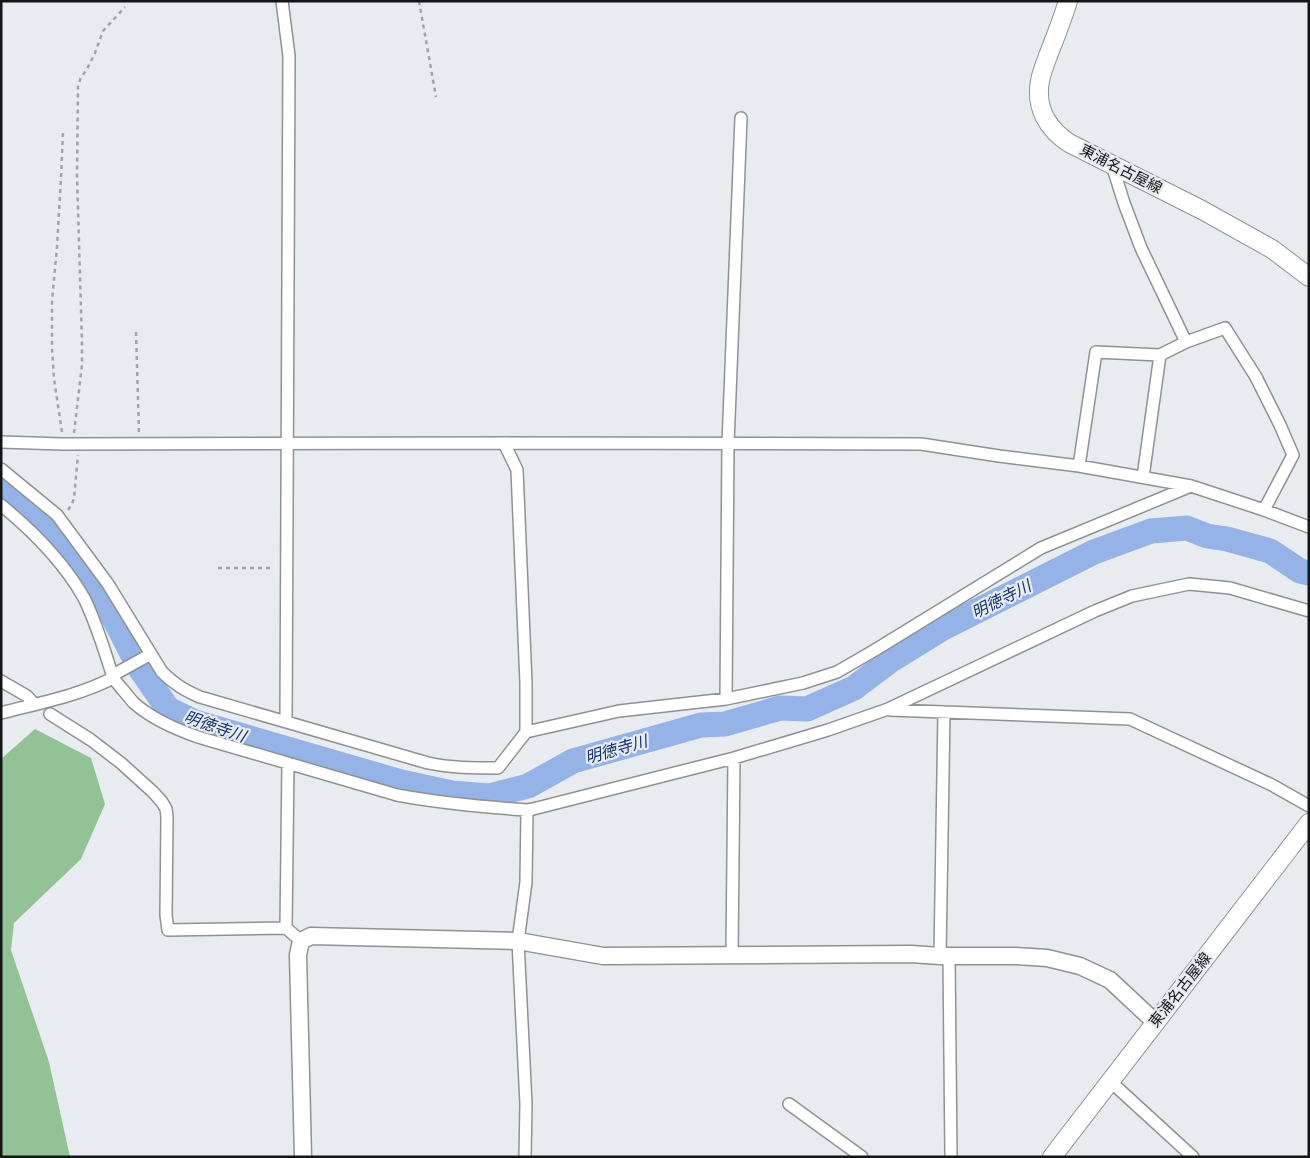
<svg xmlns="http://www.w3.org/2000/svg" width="1310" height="1158" viewBox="0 0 1310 1158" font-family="'Noto Serif','Noto Sans JP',serif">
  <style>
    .forest { fill: #92c296 }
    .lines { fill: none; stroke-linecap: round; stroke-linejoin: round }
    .river { stroke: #96b3e7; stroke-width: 25 }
    .street-casing { stroke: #8e9295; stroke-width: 14 }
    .secondary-casing { stroke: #8e9295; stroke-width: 19 }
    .primary-casing { stroke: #8e9295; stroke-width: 20 }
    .path { stroke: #a1a5a8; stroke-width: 2.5; stroke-dasharray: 4 4; stroke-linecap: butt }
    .street { stroke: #fff; stroke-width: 11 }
    .secondary { stroke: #fff; stroke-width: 16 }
    .primary { stroke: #fff; stroke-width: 18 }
    .labels { text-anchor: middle; stroke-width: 4.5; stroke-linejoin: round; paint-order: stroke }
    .street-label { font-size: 15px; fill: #131516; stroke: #e8ecf0 }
    .water-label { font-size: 16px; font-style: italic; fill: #12316d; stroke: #e8ecf0 }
  </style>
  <rect width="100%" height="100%" fill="#e8ecf0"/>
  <path class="forest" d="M 35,729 L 91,758 L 105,804 L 81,859 L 14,923 L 11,950 L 49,1062 L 70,1157 L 1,1157 L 1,759 Z"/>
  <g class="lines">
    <path class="river" d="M 1,485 L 41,516 L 71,546 L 96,583 L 139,667 L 168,709 L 195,722 L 401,782 L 452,793 L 489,796 L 528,786 L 573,761 L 701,725 L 725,724 L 780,708 L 807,709 L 854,688 L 891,660 L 943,628 L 1094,552 L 1151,531 L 1187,528 L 1207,536 L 1227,539 L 1270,551 L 1300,571 L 1309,573"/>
    <g class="street-casing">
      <path id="street" d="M 282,1 L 289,56 L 286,722
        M 1112,165 L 1124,203 L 1141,248 L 1186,342 L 1225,328 L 1256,377 L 1280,425 L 1293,455 L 1264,510
        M 1,442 L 62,444 L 504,443 L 921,444 L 999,456 L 1079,466 L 1191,486 L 1264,510 L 1309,527
        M 1079,466 L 1096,352 L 1160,355 L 1186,342
        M 1,469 L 57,515 L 108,584 L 162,672 C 174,684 184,690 200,697 L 428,763 C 451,768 474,768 498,768 L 526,732 L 526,683 L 517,470 L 504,443
        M 1143,477 L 1160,355
        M 1,505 C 34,532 63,561 84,598 C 97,624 104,650 113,677 C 115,681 119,685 122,689 C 126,693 130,699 134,703 C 152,719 175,729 198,737 L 397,795 C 440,803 483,807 527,810 L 533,809 L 734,758 L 828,730 L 888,709 L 1095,611 L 1132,596 L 1189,584 L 1230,588 L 1309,611
        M 113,675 L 151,654
        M 1,681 L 27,696 L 34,704
        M 726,699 L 728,444 L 741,118
        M 890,710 L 1130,719 L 1272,785 L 1309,806
        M 1,713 C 39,703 78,696 113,678
        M 50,714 L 91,740 L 121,763 L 153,792 L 162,802 L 166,809 L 167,817 L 166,915 L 168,930 L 286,928
        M 526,732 L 619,711 L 726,699 L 803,683 L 837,672 L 875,650 L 1041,548 L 1191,486
        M 288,763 L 286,928 L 301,941
        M 732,955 L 734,758
        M 940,956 L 944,712
        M 949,956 L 951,1157
        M 1110,1081 L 1193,1157
        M 789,1104 L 862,1157
        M 525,1157 L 526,1104 L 518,941 L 526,882 L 527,810"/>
    </g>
    <g class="secondary-casing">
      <path id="secondary" d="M 303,1157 L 298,955 L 301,941 L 311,936 L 518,941 L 603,956 L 911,954 L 940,956 L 1015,956 L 1047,958 L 1080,966 L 1110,980 L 1155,1022"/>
    </g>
    <g class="primary-casing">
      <path id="primary" d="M 1068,1 C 1063,17 1057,33 1051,48 C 1047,59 1042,70 1040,81 C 1035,108 1048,129 1069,143 L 1202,210 L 1272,249 L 1309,277
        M 1052,1157 L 1309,823"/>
    </g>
    <path class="path" d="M 419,1 L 436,97
      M 136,332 L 139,433
      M 62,432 L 54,379 L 52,348 L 52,301 L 57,247 L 61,178 L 63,132
      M 74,433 L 82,365 L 82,343 L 77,175 L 78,86 L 81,77 L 86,71 L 95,53 L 103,31 L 125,7
      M 68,510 L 72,504 L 74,498 L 78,455
      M 218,568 L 274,568"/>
    <use href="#street" class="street"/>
    <use href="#secondary" class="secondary"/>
    <use href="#primary" class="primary"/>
  </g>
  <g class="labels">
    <g class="street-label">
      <text transform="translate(1121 169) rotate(27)" y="5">東浦名古屋線</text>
      <text transform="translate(1180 990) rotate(-52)" y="5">東浦名古屋線</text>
    </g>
    <g class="water-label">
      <text transform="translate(1001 599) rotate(-27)" y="6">明徳寺川</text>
      <text transform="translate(215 726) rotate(19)" y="6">明徳寺川</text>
      <text transform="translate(616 749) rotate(-16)" y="6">明徳寺川</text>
    </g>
  </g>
  <rect width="1310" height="1158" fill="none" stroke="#131516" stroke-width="5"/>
</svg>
